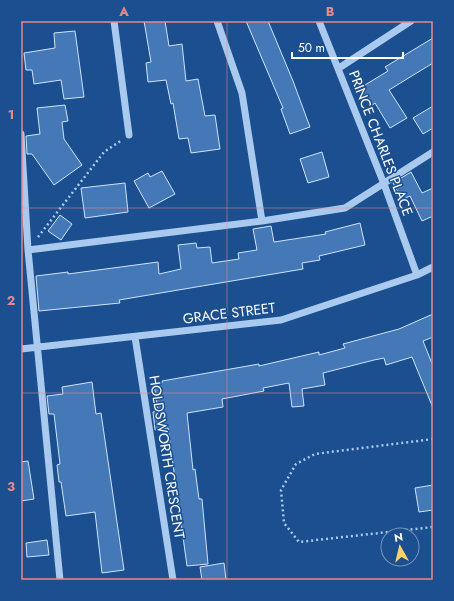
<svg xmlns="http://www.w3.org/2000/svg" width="454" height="601" viewBox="0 0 454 601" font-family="Jost,sans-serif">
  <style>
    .building { fill: #4478b7; stroke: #cfe3fa }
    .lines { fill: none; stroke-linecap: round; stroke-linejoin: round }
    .path { stroke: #a9c9ee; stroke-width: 2.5; stroke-dasharray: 2 3; stroke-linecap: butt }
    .minor { stroke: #a9c9ee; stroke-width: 7 }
    .grid { fill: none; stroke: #e88989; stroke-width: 1; stroke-opacity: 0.55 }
    .labels { text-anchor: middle; stroke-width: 3; stroke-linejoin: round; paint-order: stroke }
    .street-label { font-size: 14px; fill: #fff; stroke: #1b4f8f }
    .neatline { fill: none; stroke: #e88989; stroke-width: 1.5 }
    .grid-label { font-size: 13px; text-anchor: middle; font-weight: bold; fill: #e88989 }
  </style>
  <rect width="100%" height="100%" fill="#1b4f8f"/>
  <path class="building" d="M 144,21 L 165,21 L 169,46 L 182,44 L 186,81 L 198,79 L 205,116 L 215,115 L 220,149 L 191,153 L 188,138 L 179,139 L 173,103 L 171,104 L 166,80 L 148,82 L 146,63 L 151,62 Z
    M 246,21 L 268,21 L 293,81 L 310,127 L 290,134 L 281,109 L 283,108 Z
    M 75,31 L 84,97 L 64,99 L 61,80 L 34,84 L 32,70 L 26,70 L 24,53 L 55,48 L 54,33 Z
    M 433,38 L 433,63 L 389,90 L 407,118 L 390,128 L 375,103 L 371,106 L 360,88 L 388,71 L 385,67 Z
    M 65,105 L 68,121 L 62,122 L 64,139 L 82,165 L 54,185 L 32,154 L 27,154 L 26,136 L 40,134 L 37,108 Z
    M 433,106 L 433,128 L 423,134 L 413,118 Z
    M 322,152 L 329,177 L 308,183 L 300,159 Z
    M 162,171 L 175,194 L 149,208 L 134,181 L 148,173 L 150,177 Z
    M 411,172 L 422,193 L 433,188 L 433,216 L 422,221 L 410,196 L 402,200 L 393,183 Z
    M 125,183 L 128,212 L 85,218 L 81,188 Z
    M 60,215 L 72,224 L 61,240 L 48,231 Z
    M 360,223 L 365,245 L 319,256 L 320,260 L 302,263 L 303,269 L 119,300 L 120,303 L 39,311 L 36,276 L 68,272 L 68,274 L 158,262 L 159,274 L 181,269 L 178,245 L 196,243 L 197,248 L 210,247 L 212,263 L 239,259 L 238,253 L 257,250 L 253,229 L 271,226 L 274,242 L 326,234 L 325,232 Z
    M 433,314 L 433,337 L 423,341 L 433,366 L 433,408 L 412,357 L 386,365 L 384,358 L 374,360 L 323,373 L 325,385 L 302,389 L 304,406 L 292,407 L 289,383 L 263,388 L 264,391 L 222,399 L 223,407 L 187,413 L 193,470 L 195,469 L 199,499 L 202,499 L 208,564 L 187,566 L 168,428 L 155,430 L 153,412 L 158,411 L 154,384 L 162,383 L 162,381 L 259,364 L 259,366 L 319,352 L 319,355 L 345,348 L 343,344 L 399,329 Z
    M 92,382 L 96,414 L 101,413 L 124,570 L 102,573 L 95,512 L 66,516 L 61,482 L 59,482 L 57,465 L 60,464 L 54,414 L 49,414 L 47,396 L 63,394 L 62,387 Z
    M 28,461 L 34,499 L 21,501 L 21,462 Z
    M 433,485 L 433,510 L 419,512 L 415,488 Z
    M 47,540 L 49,555 L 27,557 L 26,543 Z
    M 224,563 L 226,580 L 202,580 L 200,567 Z"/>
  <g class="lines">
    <path class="path" d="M 38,237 L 104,152 L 122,140
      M 433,439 L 315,454 L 296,464 L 281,490 L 284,523 L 299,542 L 433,527"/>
    <path class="minor" d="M 114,21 L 129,135
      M 217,21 L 242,93 L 262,221
      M 319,21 L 384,184 L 417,275
      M 339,68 L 411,21
      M 21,134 L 28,250 L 60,580
      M 28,250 L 262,221 L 345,208 L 433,152
      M 135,337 L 173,580
      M 21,349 L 281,320 L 417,275 L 433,267"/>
  </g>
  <path class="grid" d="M 227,21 L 227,580M 21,208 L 433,208M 21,393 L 433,393"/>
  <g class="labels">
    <g class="street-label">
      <text transform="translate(381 143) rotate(69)" y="5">PRINCE CHARLES PLACE</text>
      <text transform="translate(229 313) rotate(-7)" y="5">GRACE STREET</text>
      <text transform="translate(167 457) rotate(81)" y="5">HOLDSWORTH CRESCENT</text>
    </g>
  </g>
  <rect width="454" height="601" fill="none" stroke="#1b4f8f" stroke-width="44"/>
  <g transform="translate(400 547) rotate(352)"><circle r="19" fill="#1b4f8f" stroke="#7695bc"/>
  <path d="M0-3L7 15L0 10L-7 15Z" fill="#ffd166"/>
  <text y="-6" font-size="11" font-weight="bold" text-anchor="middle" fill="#ffffff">N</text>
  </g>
  <path d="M292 52v6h111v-6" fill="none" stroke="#ffffff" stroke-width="2"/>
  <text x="298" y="52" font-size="12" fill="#ffffff" stroke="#1b4f8f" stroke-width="3" paint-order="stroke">50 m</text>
  <rect x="22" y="22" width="410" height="557" class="neatline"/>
  <g class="grid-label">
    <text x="124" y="16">A</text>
    <text x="330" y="16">B</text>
    <text x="11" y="119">1</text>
    <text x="11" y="305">2</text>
    <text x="11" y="491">3</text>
  </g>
</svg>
